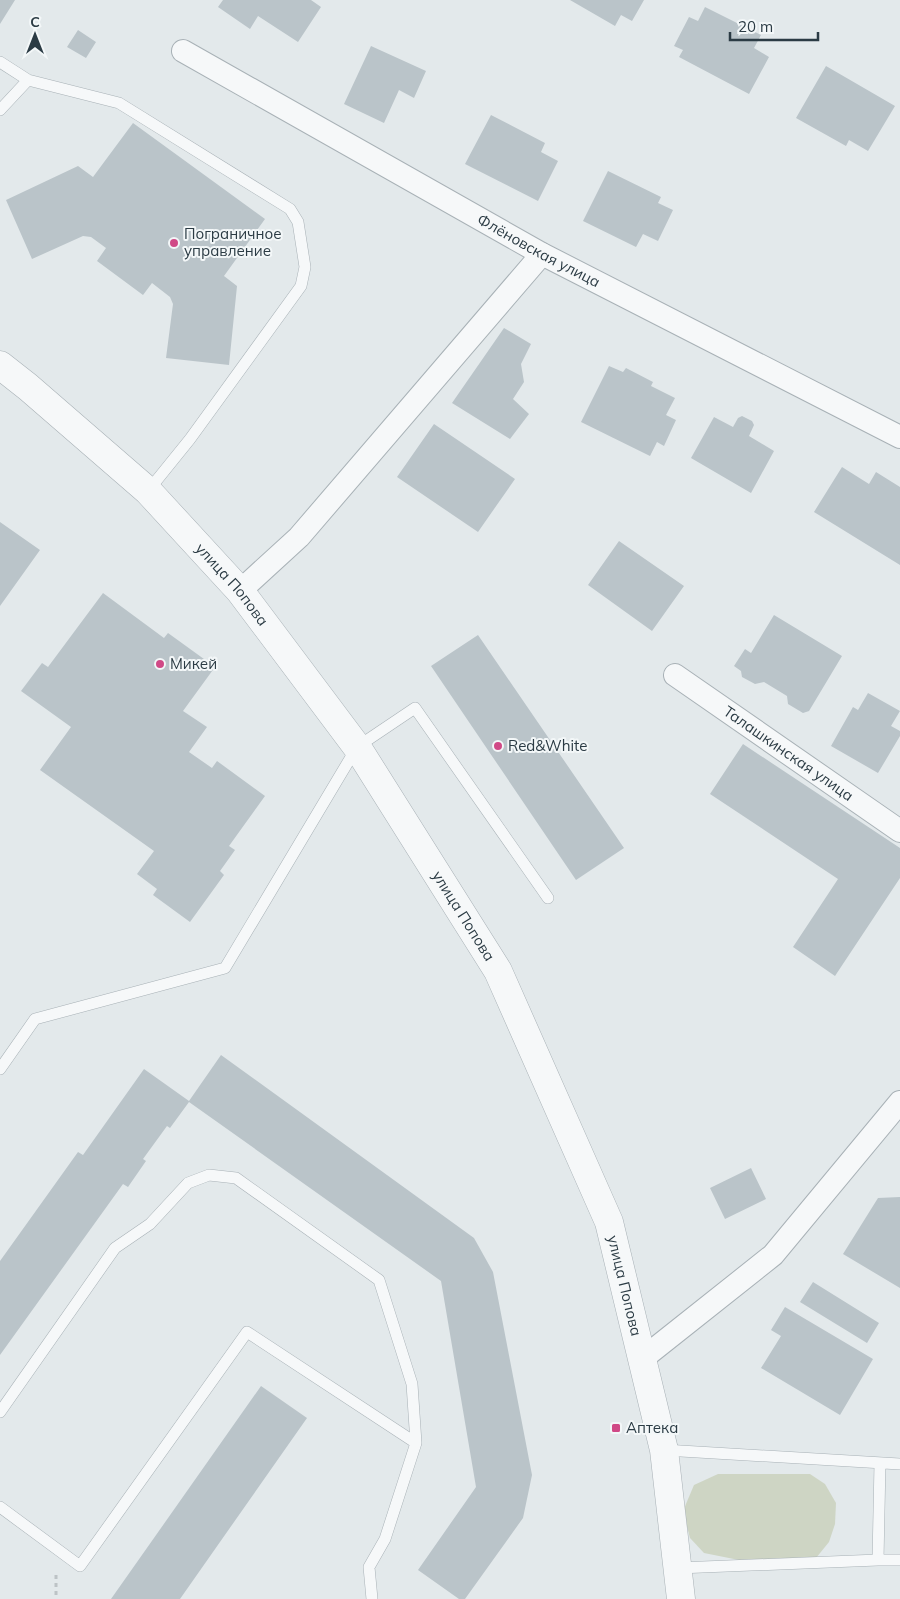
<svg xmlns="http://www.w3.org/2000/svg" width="900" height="1599" viewBox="0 0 900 1599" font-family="Mulish,sans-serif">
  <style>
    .green { fill: #ced5c4 }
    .building { fill: #bac4c9 }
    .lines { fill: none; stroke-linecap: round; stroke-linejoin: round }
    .service-casing { stroke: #a8b1b6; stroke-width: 12 }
    .minor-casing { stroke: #a8b1b6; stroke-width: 24 }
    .tertiary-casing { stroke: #a8b1b6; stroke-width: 29 }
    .path { stroke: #bdc3c6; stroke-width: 3; stroke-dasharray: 4 4; stroke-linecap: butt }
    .service { stroke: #f6f8f9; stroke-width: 11 }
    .minor { stroke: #f6f8f9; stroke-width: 22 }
    .tertiary { stroke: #f6f8f9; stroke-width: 28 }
    .poi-dot { fill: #d04986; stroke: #f3f7f8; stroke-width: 2 }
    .labels { text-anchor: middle; stroke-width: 4; stroke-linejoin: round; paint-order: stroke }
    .poi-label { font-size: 15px; fill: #2b3b44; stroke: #f3f7f8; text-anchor: start }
    .street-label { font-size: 15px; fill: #2b3b44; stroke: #f3f7f8 }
  </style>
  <rect width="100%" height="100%" fill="#e3e9eb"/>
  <path class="green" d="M 718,1474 L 810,1474 L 825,1484 L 836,1503 L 835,1524 L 829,1542 L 816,1558 L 739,1560 L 704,1553 L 690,1538 L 683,1511 L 694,1485 Z"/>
  <path class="building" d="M 0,0 L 15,0 L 0,24 Z
    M 223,0 L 311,0 L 321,7 L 298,42 L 258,16 L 250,29 L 218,7 Z
    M 570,0 L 644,0 L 632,21 L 621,15 L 615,26 Z
    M 705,7 L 761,35 L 754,48 L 769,57 L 749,94 L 679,57 L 683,50 L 674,46 L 689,17 L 698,21 Z
    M 78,30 L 96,42 L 86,58 L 67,47 Z
    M 371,46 L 426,71 L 414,98 L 399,90 L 384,123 L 344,104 Z
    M 826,66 L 895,106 L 868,151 L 849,140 L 846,146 L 796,118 Z
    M 491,115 L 545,143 L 541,152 L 558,161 L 538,201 L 465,164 Z
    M 133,123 L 265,219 L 224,276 L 237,286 L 229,365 L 166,358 L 173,304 L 170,297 L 152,283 L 143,295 L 97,261 L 106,248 L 91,237 L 83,236 L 32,259 L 6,200 L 78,166 L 93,177 Z
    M 608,171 L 661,197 L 658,203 L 673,210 L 658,241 L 643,234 L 636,247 L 583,221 Z
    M 504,328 L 531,344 L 521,364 L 524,382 L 513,399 L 529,414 L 510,439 L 452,403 Z
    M 609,366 L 623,372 L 626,368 L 653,382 L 651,386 L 675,398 L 666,415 L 676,420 L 664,446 L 657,442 L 650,456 L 581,422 Z
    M 742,416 L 752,421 L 754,425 L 749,436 L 774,451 L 751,493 L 691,458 L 714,417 L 733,427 L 738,418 Z
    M 434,424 L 515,479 L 478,532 L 397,477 Z
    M 842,467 L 869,484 L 876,472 L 900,487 L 900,565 L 814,512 Z
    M 0,522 L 40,550 L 0,606 Z
    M 619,541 L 684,586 L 652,631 L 588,585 Z
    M 103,593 L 164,638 L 168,633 L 215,667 L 183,711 L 207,727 L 189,752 L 212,768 L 217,761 L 265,796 L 229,846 L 235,850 L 220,871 L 224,875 L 190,922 L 153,895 L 157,889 L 137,874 L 154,851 L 40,770 L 71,727 L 21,691 L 42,663 L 48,667 Z
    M 774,615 L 842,656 L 809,711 L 803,713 L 788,704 L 787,696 L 764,682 L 755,684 L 742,677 L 741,671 L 734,666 L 745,649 L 751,653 Z
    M 478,635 L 624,848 L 576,880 L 431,666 Z
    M 868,693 L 900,711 L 891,726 L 900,731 L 900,736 L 878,773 L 831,746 L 853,707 L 858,710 Z
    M 743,744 L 900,848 L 900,878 L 835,976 L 793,947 L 838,879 L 710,794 Z
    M 221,1055 L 474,1238 L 493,1272 L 532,1475 L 523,1518 L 465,1599 L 459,1599 L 418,1570 L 476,1487 L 441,1281 L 189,1102 L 170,1128 L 167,1126 L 143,1159 L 146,1161 L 128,1187 L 123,1184 L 0,1355 L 0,1261 L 78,1152 L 83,1155 L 144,1069 L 189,1101 Z
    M 751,1168 L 766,1199 L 725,1219 L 710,1188 Z
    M 900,1197 L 900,1288 L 843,1254 L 878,1198 Z
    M 813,1282 L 879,1323 L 867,1343 L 800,1302 Z
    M 785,1307 L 873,1359 L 840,1415 L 761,1368 L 781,1336 L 771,1330 Z
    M 261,1386 L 307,1418 L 180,1599 L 111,1599 Z"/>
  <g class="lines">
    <g class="service-casing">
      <path id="service" d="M 0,62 L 28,80
        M 0,110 L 28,80 L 119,103 L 290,209 L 298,222 L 305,267 L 301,286 L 190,439 L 148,491
        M 0,1069 L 35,1019 L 225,968 L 357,747 L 415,708 L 548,898
        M 0,1412 L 115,1248 L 150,1224 L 188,1183 L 209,1175 L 236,1178 L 379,1280 L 412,1384 L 416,1443 L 385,1539 L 369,1567 L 372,1599
        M 664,1450 L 900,1464
        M 0,1507 L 80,1566 L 247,1332 L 416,1443
        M 878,1560 L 880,1463
        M 678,1568 L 878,1560 L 900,1560"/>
    </g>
    <g class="minor-casing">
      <g id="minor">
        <path id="s1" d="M 183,51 L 542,254 L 900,437"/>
        <path d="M 240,591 L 299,537 L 542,254"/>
        <path id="s2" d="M 675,675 L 900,831"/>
        <path d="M 642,1359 L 773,1255 L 900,1102"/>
      </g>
    </g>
    <g class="tertiary-casing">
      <g id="tertiary">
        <path id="s3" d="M 0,365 L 28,387 L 148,491 L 240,591 L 357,747 L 498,971 L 609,1222 L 664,1450 L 681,1599"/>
      </g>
    </g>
    <path class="path" d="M 56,1575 L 56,1599"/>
    <use href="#service" class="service"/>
    <use href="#minor" class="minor"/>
    <use href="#tertiary" class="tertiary"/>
  </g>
  <g class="poi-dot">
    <circle cx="174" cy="243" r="5"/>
    <circle cx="160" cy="664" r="5"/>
    <circle cx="498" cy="746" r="5"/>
    <rect x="611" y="1423" width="10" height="10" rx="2.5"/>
  </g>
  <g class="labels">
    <g class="poi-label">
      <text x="184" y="239">Пограничное<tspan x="184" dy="17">управление</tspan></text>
      <text x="170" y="669">Микей</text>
      <text x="508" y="751">Red&amp;White</text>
      <text x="626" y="1433">Аптека</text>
    </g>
    <g class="street-label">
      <text dy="5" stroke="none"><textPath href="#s1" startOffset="408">Флёновская улица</textPath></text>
      <text dy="5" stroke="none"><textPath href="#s3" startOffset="320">улица Попова</textPath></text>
      <text dy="5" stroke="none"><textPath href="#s2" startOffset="138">Талашкинская улица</textPath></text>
      <text dy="5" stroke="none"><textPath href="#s3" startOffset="725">улица Попова</textPath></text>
      <text dy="5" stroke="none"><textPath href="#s3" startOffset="1130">улица Попова</textPath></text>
    </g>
  </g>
  <g transform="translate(35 35)" stroke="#f3f7f8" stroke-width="4" paint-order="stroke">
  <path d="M0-4L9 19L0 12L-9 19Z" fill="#2b3b44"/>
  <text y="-8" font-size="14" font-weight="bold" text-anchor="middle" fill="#2b3b44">С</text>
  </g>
  <path d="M730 32v8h88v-8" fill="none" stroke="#2b3b44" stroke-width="2.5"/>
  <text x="738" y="32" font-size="15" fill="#2b3b44" stroke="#f3f7f8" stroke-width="4" paint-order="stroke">20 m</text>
</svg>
